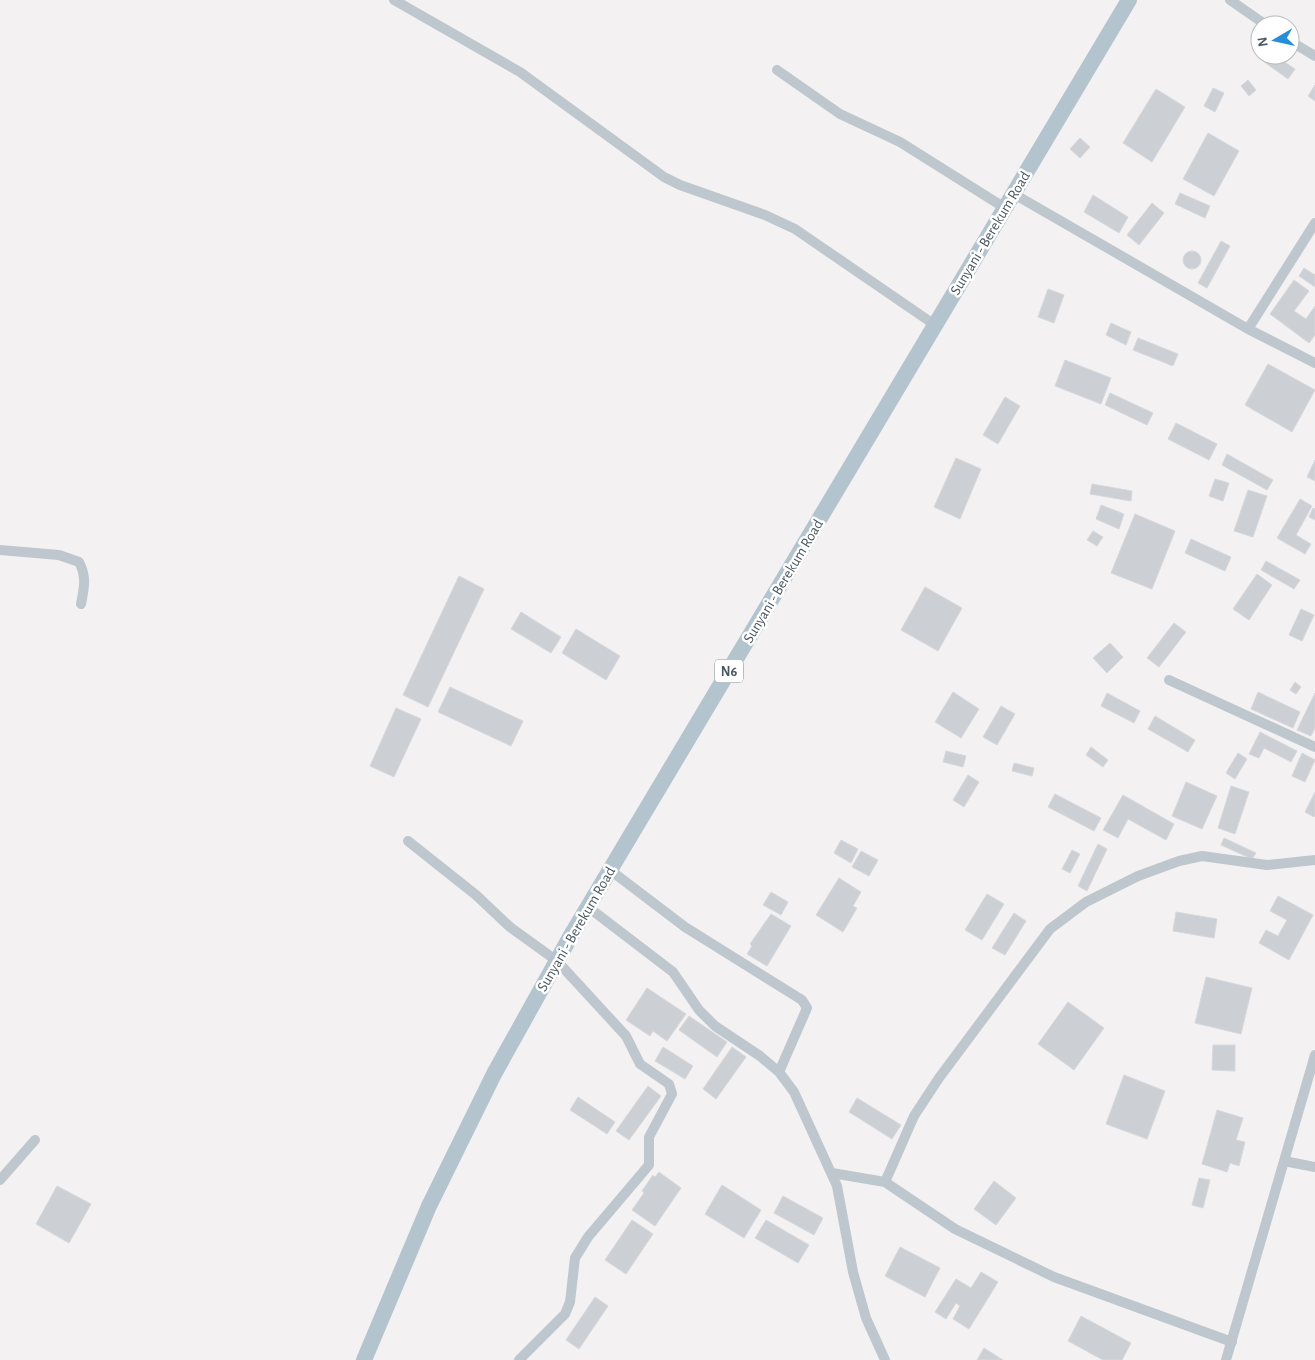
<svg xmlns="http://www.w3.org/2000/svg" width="1315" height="1360" viewBox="0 0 1315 1360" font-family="'Alegreya Sans',sans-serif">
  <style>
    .building { fill: #cccfd3; stroke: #d6d8dc }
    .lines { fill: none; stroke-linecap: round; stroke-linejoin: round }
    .minor { stroke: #bec7cd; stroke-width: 10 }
    .primary { stroke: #b3c4ce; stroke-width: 16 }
    .labels { text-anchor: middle; stroke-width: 5; stroke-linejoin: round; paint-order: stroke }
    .shield { fill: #fff; stroke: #80898e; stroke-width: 1 }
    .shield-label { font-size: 14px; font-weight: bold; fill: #4a575e }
    .street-label { font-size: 15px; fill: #4a575e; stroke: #fff }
  </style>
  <rect width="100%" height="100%" fill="#f3f1f2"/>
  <path class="building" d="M 1263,55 L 1274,55 L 1295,69 L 1288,79 L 1260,59 Z
    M 1248,80 L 1256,90 L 1249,96 L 1241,86 Z
    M 1315,85 L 1315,101 L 1308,96 Z
    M 1213,88 L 1224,93 L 1215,112 L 1204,106 Z
    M 1156,89 L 1185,107 L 1152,162 L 1123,143 Z
    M 1208,133 L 1239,151 L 1214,196 L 1183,179 Z
    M 1080,138 L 1090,147 L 1080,158 L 1070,149 Z
    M 1180,193 L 1210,206 L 1205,218 L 1175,204 Z
    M 1093,195 L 1128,217 L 1119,233 L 1084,212 Z
    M 1152,203 L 1164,213 L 1139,245 L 1127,235 Z
    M 1221,241 L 1230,246 L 1207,288 L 1198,283 Z
    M1183 260a9 9 0 1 1 18 0a9 9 0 1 1-18 0Z
    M 1304,268 L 1315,275 L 1315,287 L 1299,276 Z
    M 1294,280 L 1309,291 L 1294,311 L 1306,319 L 1315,306 L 1315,335 L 1309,343 L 1270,314 Z
    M 1048,289 L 1064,295 L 1054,323 L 1038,317 Z
    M 1111,323 L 1131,332 L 1126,345 L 1106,335 Z
    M 1138,338 L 1178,354 L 1173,366 L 1133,350 Z
    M 1065,360 L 1111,378 L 1101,404 L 1055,386 Z
    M 1268,364 L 1315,390 L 1292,432 L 1245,405 Z
    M 1110,393 L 1153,413 L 1147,425 L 1105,405 Z
    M 1005,397 L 1020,406 L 998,444 L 983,435 Z
    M 1176,423 L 1217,444 L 1209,460 L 1168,439 Z
    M 1227,454 L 1273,480 L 1267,490 L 1222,465 Z
    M 956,458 L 981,469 L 960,519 L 934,507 Z
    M 1315,460 L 1315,481 L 1307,477 Z
    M 1215,479 L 1229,483 L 1223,501 L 1209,496 Z
    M 1092,484 L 1132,491 L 1131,501 L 1090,494 Z
    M 1248,490 L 1267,496 L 1253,537 L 1234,531 Z
    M 1300,499 L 1312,506 L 1296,535 L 1311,544 L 1305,554 L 1277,538 Z
    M 1101,505 L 1124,514 L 1119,529 L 1096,519 Z
    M 1313,508 L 1315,509 L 1315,520 L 1309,517 Z
    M 1135,514 L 1175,531 L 1152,589 L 1111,573 Z
    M 1093,531 L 1103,537 L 1097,546 L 1087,540 Z
    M 1191,539 L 1231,557 L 1225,571 L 1185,553 Z
    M 1266,561 L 1300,580 L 1294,589 L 1261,570 Z
    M 1257,574 L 1272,585 L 1249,620 L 1233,609 Z
    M 459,576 L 484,589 L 428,707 L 403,695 Z
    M 925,587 L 962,608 L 938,651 L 901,630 Z
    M 1301,609 L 1314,615 L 1302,641 L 1289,635 Z
    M 521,612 L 561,637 L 551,653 L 511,629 Z
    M 1174,623 L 1186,632 L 1159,667 L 1147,658 Z
    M 576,629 L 620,656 L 606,680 L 562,653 Z
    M 1110,643 L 1123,657 L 1107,673 L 1093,658 Z
    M 1295,682 L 1301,687 L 1296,694 L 1290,690 Z
    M 450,687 L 523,721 L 511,746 L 438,712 Z
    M 953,692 L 979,709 L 961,738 L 935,722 Z
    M 1258,692 L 1300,712 L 1293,728 L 1251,709 Z
    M 1107,693 L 1140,711 L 1134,723 L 1101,706 Z
    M 1315,693 L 1315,728 L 1311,736 L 1297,730 Z
    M 1001,706 L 1015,714 L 997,745 L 983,737 Z
    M 396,708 L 421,719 L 394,777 L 370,766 Z
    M 1155,716 L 1195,740 L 1188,752 L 1148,729 Z
    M 1260,732 L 1297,751 L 1291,762 L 1264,748 L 1259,758 L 1249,754 Z
    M 1091,747 L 1108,760 L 1103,767 L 1086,755 Z
    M 946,751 L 966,756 L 963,767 L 943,762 Z
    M 1238,753 L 1247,759 L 1235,779 L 1226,773 Z
    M 1302,753 L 1315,760 L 1305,782 L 1292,776 Z
    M 1014,763 L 1034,768 L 1032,776 L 1012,771 Z
    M 968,775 L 979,782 L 964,807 L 953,800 Z
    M 1186,782 L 1217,796 L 1202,829 L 1172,816 Z
    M 1231,786 L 1249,792 L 1235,834 L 1218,828 Z
    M 1315,792 L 1315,816 L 1314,817 L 1305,812 Z
    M 1055,794 L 1101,818 L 1094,831 L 1048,807 Z
    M 1123,795 L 1174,824 L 1166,840 L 1128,819 L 1118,838 L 1103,830 Z
    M 1224,838 L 1256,853 L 1252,859 L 1221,845 Z
    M 841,840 L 858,849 L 851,863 L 834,853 Z
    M 1098,844 L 1107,849 L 1087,891 L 1078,886 Z
    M 1072,850 L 1080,854 L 1070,873 L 1062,869 Z
    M 861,851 L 878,860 L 869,876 L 852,867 Z
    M 839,878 L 861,892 L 853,906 L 857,908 L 843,932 L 816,915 Z
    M 771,892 L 788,902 L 781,915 L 763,905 Z
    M 987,894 L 1004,904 L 982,940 L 965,930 Z
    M 1278,896 L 1313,915 L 1289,960 L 1259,943 L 1266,930 L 1278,936 L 1287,920 L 1270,911 Z
    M 1176,912 L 1217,919 L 1214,938 L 1173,931 Z
    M 1014,913 L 1026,921 L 1005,955 L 992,948 Z
    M 771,914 L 791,926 L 767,966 L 747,954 L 752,946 L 750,944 Z
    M 1206,977 L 1252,988 L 1241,1034 L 1195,1023 Z
    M 647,988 L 686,1014 L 667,1041 L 653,1031 L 650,1036 L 626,1020 Z
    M 1068,1002 L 1104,1028 L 1074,1070 L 1038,1044 Z
    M 689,1016 L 727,1042 L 717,1057 L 679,1030 Z
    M 1213,1045 L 1235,1045 L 1235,1071 L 1212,1070 Z
    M 663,1047 L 693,1066 L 685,1079 L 655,1061 Z
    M 732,1047 L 746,1057 L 716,1099 L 703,1089 Z
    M 1124,1075 L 1165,1091 L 1147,1139 L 1106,1124 Z
    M 648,1086 L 661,1096 L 629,1140 L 616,1131 Z
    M 578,1097 L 615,1122 L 607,1134 L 570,1110 Z
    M 857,1098 L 901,1125 L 892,1139 L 849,1112 Z
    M 1217,1110 L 1243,1118 L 1236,1140 L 1245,1142 L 1239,1166 L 1230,1163 L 1227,1172 L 1202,1164 Z
    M 659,1172 L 681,1188 L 655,1226 L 632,1210 L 644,1193 L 642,1191 L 653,1175 L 655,1177 Z
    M 1199,1178 L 1210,1180 L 1203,1208 L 1192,1205 Z
    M 994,1181 L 1016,1198 L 996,1225 L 974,1209 Z
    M 722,1185 L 761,1210 L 744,1238 L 705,1214 Z
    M 57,1186 L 91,1204 L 69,1243 L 36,1224 Z
    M 783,1196 L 823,1218 L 814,1235 L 774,1213 Z
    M 632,1220 L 653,1234 L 626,1274 L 605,1260 Z
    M 766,1220 L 809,1245 L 798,1263 L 755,1238 Z
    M 900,1247 L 940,1268 L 925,1297 L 885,1276 Z
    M 981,1272 L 998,1282 L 969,1329 L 953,1319 L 960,1306 L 956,1303 L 946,1319 L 935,1312 L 956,1279 L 971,1288 Z
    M 595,1297 L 608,1306 L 579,1349 L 566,1340 Z
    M 1081,1316 L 1131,1343 L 1122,1360 L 1103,1360 L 1068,1341 Z
    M 984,1348 L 1003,1360 L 977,1360 Z"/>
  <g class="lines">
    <path class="minor" d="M 394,0 L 520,72 L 664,177 L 680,185 L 765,215 L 795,229 L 935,325
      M 1230,0 L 1266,25
      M 1290,41 L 1315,56
      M 777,70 L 840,114 L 900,142 L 1005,208
      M 1014,194 L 1248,329 L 1315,363
      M 1248,329 L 1315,223
      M 0,550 L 59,555 L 79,562 C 87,577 84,588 81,604
      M 1169,680 L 1315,747
      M 408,841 L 476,895 L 510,927 L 557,961 L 626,1036 L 640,1064 L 669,1084 L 672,1094 L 649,1137 L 649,1165 L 588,1237 L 575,1258 L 570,1302 L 565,1314 L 519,1360
      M 610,870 L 685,927 L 802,1000 L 807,1008 L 779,1072
      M 588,907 L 673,972 L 699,1010 L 715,1026 L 760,1056 L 779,1072 L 794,1092 L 837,1186 L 853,1272 L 866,1318 L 885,1360
      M 1284,1161 L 1315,1167
      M 832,1173 L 885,1182 L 955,1229 L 1054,1277 L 1232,1342
      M 0,1180 L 35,1140
      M 885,1182 L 914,1116 L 939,1078 L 1050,929 L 1086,902 L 1138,876 L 1179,861 L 1202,856 L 1267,865 L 1315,860
      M 1226,1360 L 1315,1055"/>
    <path class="primary" d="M 364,1360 L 429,1206 L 494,1074 L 573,932 L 1129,0"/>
  </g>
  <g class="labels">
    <rect class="shield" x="715" y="659.5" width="28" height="23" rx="4"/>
    <g class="shield-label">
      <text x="729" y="676">N6</text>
    </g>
    <g class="street-label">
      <text transform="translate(990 233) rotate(-59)" y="5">Sunyani - Berekum Road</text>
      <text transform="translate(783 581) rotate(-59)" y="5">Sunyani - Berekum Road</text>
      <text transform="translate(576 929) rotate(-60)" y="5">Sunyani - Berekum Road</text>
    </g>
  </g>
  <g transform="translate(1275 40) rotate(261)"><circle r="24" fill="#ffffff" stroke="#b7bcbf"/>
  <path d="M0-4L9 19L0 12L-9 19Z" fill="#268dd9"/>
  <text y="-8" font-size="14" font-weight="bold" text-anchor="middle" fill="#4a575e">N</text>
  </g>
</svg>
